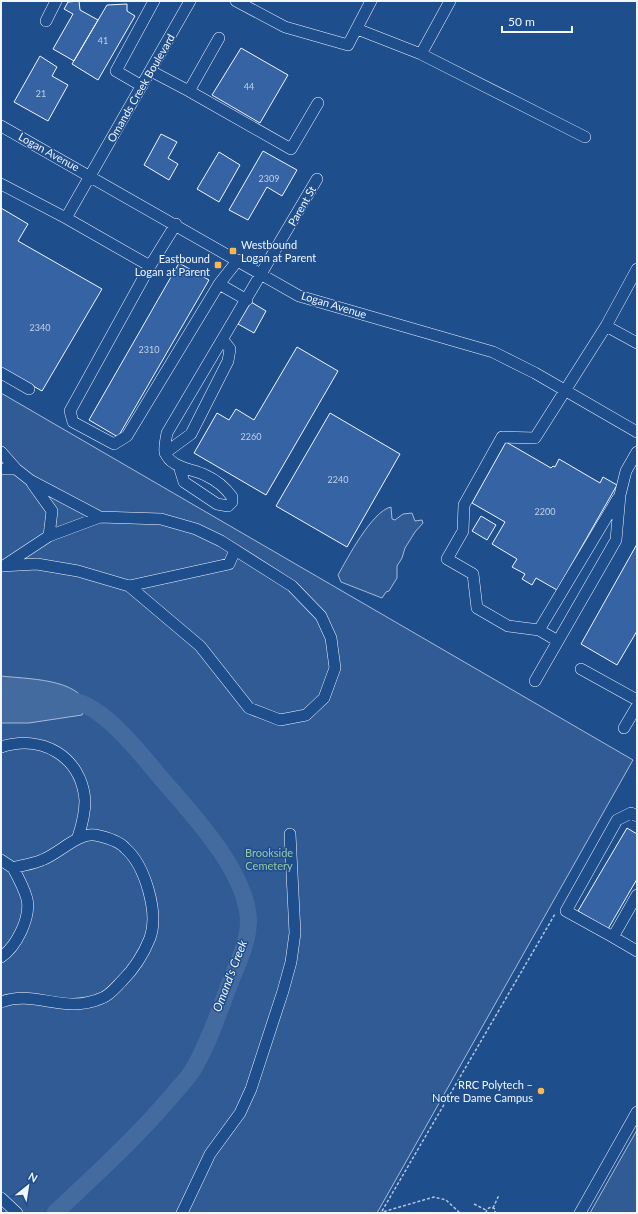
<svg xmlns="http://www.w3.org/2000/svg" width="638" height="1214" viewBox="0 0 638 1214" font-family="Lato,sans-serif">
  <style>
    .green { fill: #305b95; stroke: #a8bbd7 }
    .water { fill: #446ba0; stroke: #a8bbd7 }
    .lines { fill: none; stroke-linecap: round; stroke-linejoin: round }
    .river { stroke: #446ba0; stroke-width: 17 }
    .building { fill: #3563a3; stroke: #f2f6ff }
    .minor-casing { stroke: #f2f6ff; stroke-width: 12 }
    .path { stroke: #b3c4dc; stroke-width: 1.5; stroke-dasharray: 3 2; stroke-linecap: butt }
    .minor { stroke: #1f4e8c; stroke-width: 11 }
    .poi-dot { fill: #ffb74d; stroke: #1f4e8c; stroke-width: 1.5 }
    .labels { text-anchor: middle; stroke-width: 3; stroke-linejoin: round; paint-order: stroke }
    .number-label { font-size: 9px; fill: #c3d1e8 }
    .street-label { font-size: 11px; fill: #f2f6ff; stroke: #1f4e8c }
    .poi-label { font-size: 11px; fill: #f2f6ff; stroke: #1f4e8c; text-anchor: end }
    .park-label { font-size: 11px; fill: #97c8a6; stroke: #1f4e8c }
    .water-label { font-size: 12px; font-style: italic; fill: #f2f6ff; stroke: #1f4e8c }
  </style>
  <rect width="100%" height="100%" fill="#1f4e8c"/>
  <path class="green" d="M 1,393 L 633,760 L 377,1213 L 1,1213 Z
    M 391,507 L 392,519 L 395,520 L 403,514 L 412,513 L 415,521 L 422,520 L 423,523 L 415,532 L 405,548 L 402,558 L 397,566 L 397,578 L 389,591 L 386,592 L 382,598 L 341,582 L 338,575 C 347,559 372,511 391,507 Z
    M 637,1130 L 637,1213 L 590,1213 Z"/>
  <path class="water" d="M 1,676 C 25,679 79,678 87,706 L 82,715 L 29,723 L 1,723 Z"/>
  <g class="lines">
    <path class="river" d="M 55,1213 C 94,1176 134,1140 169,1099 C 177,1089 188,1079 194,1068 C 209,1042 219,1012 230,983 C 238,962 251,938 248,914 C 242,866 190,812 160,777 C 140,753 98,698 65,700"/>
  </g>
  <path class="building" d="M 79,1 L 80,10 L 98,20 L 74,61 L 53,49 L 73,14 L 64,9 L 68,2 Z
    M 127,4 L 127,11 L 135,16 L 98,80 L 72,64 L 107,5 Z
    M 241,48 L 288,75 L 260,123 L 212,95 Z
    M 40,56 L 57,67 L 52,76 L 68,85 L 48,121 L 14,102 Z
    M 161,134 L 177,142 L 168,158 L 178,164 L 169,180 L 144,165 Z
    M 263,151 L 297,170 L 282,196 L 267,187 L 248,220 L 229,210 Z
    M 219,152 L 240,165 L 219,202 L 197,189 Z
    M 1,208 L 28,224 L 18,241 L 102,289 L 42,391 L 1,368 Z
    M 179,263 L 209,280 L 118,437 L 89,420 Z
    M 251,302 L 266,311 L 254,333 L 238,324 Z
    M 297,347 L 338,371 L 266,495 L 194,453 L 217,413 L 229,420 L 236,409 L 254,420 Z
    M 330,413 L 400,454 L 347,547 L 276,506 Z
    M 506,442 L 551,468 L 553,466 L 555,467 L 559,459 L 600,483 L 603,477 L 617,485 L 557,590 L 536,578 L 532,585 L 522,579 L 525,574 L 512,567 L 517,559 L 492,544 L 505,522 L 472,503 Z
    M 481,516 L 496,525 L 487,540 L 472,531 Z
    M 637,544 L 637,631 L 617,665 L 581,644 Z
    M 627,828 L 637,834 L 637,879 L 608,929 L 578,911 Z"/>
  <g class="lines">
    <g class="minor-casing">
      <path id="minor" d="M 236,1 L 285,27 L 348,45 L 371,1
        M 46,21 L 56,1
        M 357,29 L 421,54 L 450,1
        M 421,54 L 585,137
        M 151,71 L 189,91 L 219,38
        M 142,86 L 116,71 L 154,1
        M 189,91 L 291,149 L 318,103
        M 1,126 L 299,296 L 493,352 L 535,373 L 637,432
        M 1,184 L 66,218
        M 176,224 L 150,266 L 66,218 L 190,1
        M 150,266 L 70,411 L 73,422 L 114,444 L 127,436 L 219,284 L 238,260
        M 219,284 L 247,300
        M 606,326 L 637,343
        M 1,373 L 29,389
        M 1,452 L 16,469 L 30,480 L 100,517 L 161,519 L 196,529 L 221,541 L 292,586 L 321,616 L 331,638 L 335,668 L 324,698 L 306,715 L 280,720 L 249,708 L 200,646 L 129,586 L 78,571 L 37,564 L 1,566
        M 165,453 L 191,434 L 228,361 L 230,349 L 223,340
        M 179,466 L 184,482 L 217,504 L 228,506 L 232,502 L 232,497 C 225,487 216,480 205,475 C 193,469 170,468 165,452 C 164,446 166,439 167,433 L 317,179
        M 1,469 L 16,469
        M 49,536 L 100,517
        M 5,565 L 49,536 L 52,511 L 32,483
        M 129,586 L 229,564 L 235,550
        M 539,630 L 508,626 L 477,608 L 473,574 L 447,559 L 463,531 L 464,505 L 502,437 L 535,438 L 606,326 L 637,269
        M 558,641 L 539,630 L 618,498
        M 581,669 L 637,700
        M 535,681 L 616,540 L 620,495 L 626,471 L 637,452
        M 624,728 L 637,706
        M 1,747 C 42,734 81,756 85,800 C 85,813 82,825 78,837
        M 1,860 L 13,868
        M 637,895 L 613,937 L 637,951
        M 613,937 L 566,911 L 617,820 L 631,813 L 637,816
        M 1,957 C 16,947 31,918 27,899 C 24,888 18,877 13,868 C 23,865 33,864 42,860 C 60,853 77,833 95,835 C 105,837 118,840 125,848 C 145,865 159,913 150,938 C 144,953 134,969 122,981 C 116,987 110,995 102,998 C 64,1015 35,989 1,1002
        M 1,1198 L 17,1213
        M 182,1213 L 210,1154 L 240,1113 L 251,1089 L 283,991 L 291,962 L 295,933 L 290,834
        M 580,1213 L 637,1112"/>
    </g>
    <path class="path" d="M 474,1204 L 486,1210
      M 493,1208 L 499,1195
      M 382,1211 L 555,914
      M 379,1213 L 434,1197 L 446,1200 L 460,1213
      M 486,1213 L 487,1209 L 491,1207 L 495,1209 L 495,1213"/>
    <use href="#minor" class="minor"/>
  </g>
  <g class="poi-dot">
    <rect x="229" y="247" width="8" height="8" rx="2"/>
    <rect x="214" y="261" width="8" height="8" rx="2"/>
    <circle cx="541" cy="1091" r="4"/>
  </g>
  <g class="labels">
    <g class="number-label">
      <text x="103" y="44">41</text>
      <text x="249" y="90">44</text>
      <text x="41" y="97">21</text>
      <text x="269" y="182">2309</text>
      <text x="40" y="331">2340</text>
      <text x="149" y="353">2310</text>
      <text x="251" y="440">2260</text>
      <text x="338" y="483">2240</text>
      <text x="545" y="515">2200</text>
    </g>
    <g class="street-label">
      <text transform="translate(141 88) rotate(-60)" y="4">Omands Creek Boulevard</text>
      <text transform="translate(49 152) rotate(29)" y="4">Logan Avenue</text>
      <text transform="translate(302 206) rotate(-60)" y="4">Parent St</text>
      <text transform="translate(334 305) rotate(17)" y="4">Logan Avenue</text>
    </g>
    <g class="poi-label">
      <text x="241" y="249" text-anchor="start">Westbound<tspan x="241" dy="13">Logan at Parent</tspan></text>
      <text x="210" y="263">Eastbound<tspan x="210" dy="13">Logan at Parent</tspan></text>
      <text x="533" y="1089">RRC Polytech –<tspan x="533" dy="13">Notre Dame Campus</tspan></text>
    </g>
    <g class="park-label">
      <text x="269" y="857">Brookside<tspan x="269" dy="13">Cemetery</tspan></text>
    </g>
    <g class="water-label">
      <text transform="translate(230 976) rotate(-69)" y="4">Omand's Creek</text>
    </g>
  </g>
  <rect width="638" height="1214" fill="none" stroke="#f2f6ff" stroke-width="4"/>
  <g transform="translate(28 1186) rotate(30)" stroke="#1f4e8c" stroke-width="3" paint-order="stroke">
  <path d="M0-3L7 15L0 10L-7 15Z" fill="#f2f6ff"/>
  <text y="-6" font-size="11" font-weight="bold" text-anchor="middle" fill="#f2f6ff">N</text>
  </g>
  <path d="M502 26v6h70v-6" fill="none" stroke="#f2f6ff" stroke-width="2"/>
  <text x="508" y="26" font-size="12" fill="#f2f6ff" stroke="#1f4e8c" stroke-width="3" paint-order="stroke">50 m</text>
</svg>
